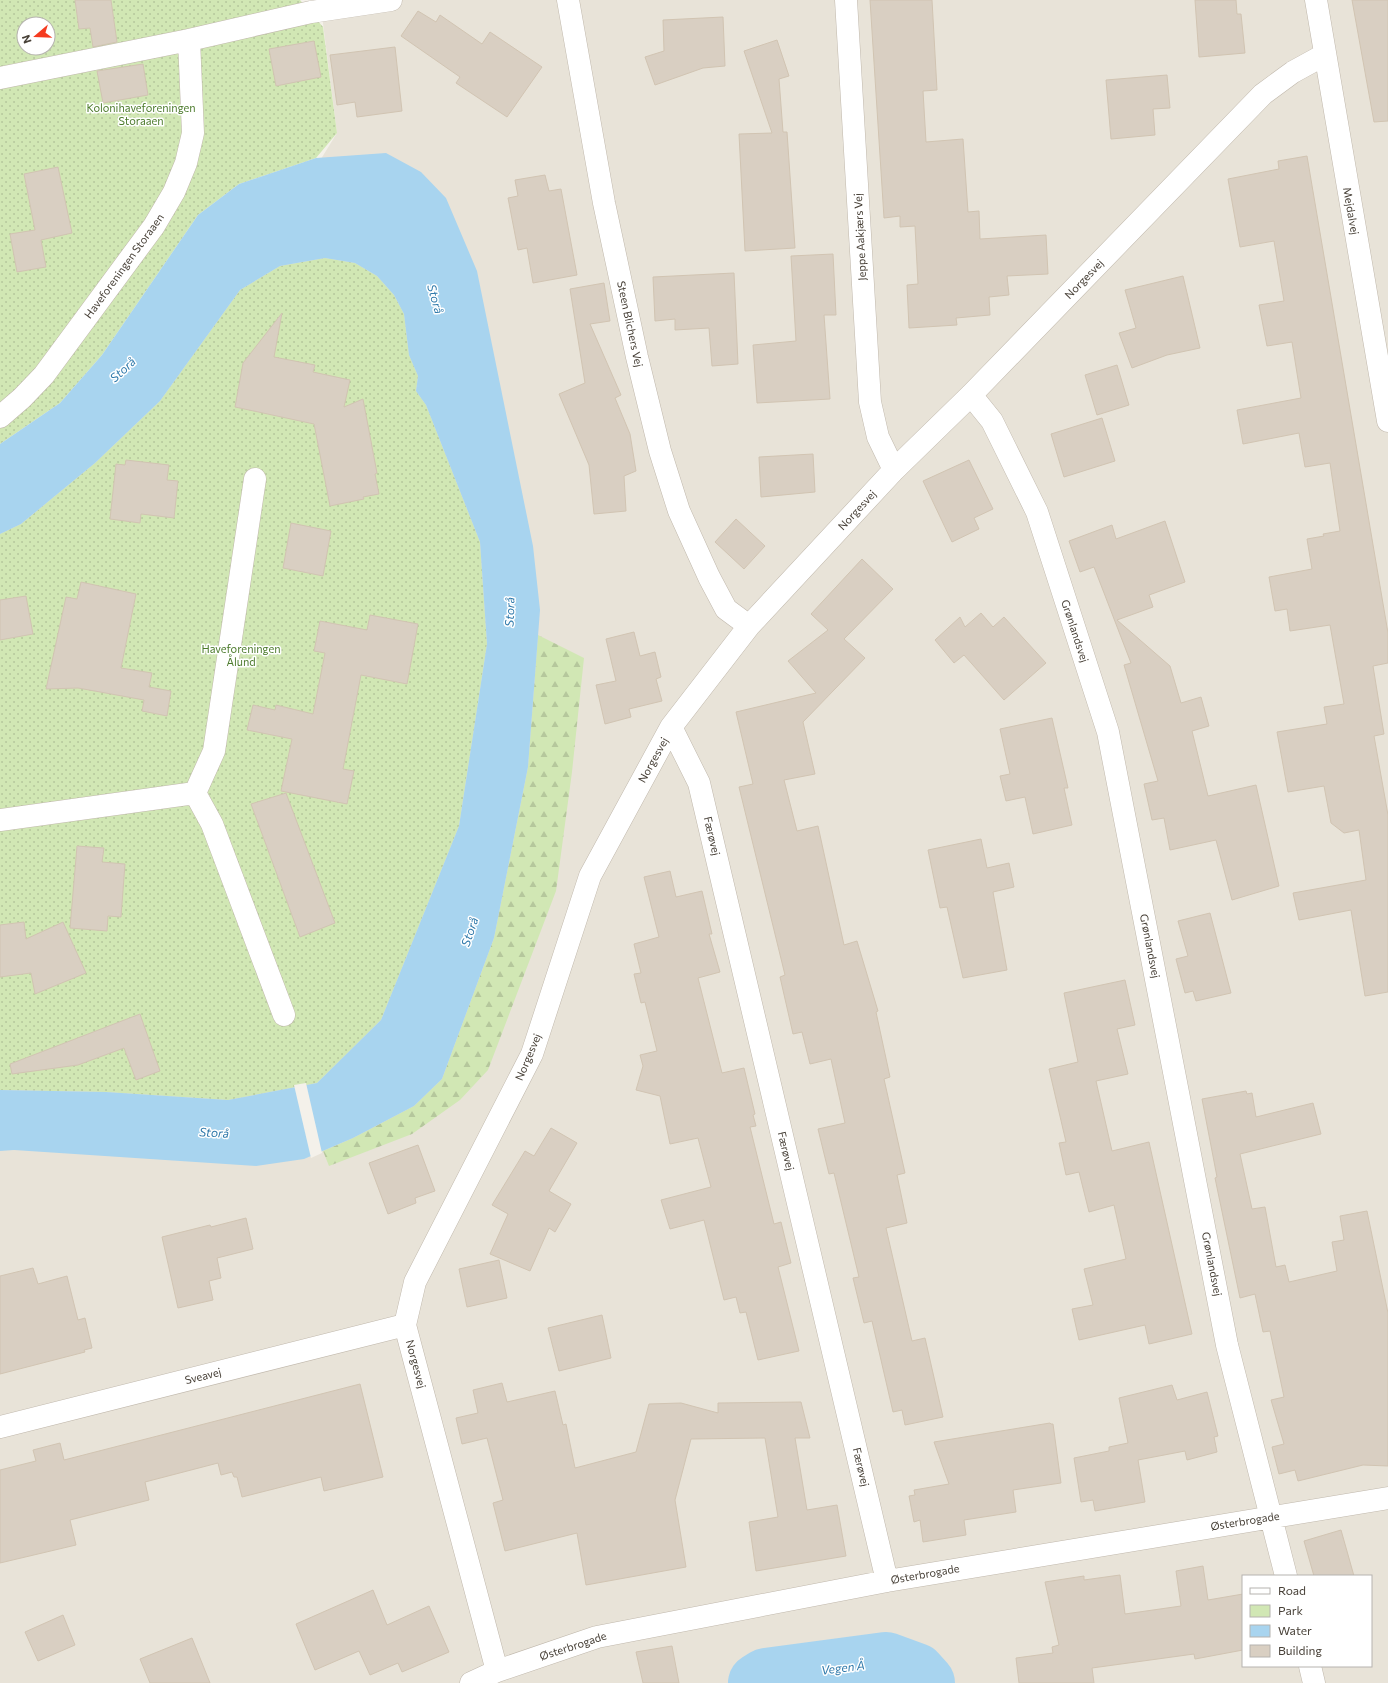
<svg xmlns="http://www.w3.org/2000/svg" width="1388" height="1683" viewBox="0 0 1388 1683" font-family="Commissioner,sans-serif">
  <style>
    .residential { fill: #e8e3d8; fill-rule: evenodd }
    .green { fill: url(#green-dots); fill-rule: evenodd }
    .forest { fill: url(#forest-firs) }
    .water { fill: #a8d4ef }
    .pier { fill: #f4f1ea }
    .lines { fill: none; stroke-linecap: round; stroke-linejoin: round }
    .river { stroke: #a8d4ef; stroke-width: 60 }
    .building { fill: #d9cfc2; stroke: #d1c4b2 }
    .minor-casing { stroke: #c0b8ac; stroke-width: 23 }
    .minor { stroke: #fff; stroke-width: 22 }
    .labels { text-anchor: middle; stroke-width: 3; stroke-linejoin: round; paint-order: stroke }
    .park-label { font-size: 11px; fill: #4b7a2b; stroke: #fff }
    .street-label { font-size: 11px; fill: #484138; stroke: #fff }
    .water-label { font-size: 12px; font-style: italic; fill: #307aab; stroke: #fff }
  </style>
  <defs>
    <pattern id="green-dots" width="8" height="8" patternUnits="userSpaceOnUse"><rect width="8" height="8" fill="#d1e7b4"/><path d="M2 2h.1M6 6h.1" fill="none" stroke="#b5c79c" stroke-width="1.8" stroke-linecap="round"/></pattern>
    <pattern id="forest-firs" width="22" height="20" patternUnits="userSpaceOnUse"><rect width="22" height="20" fill="#d1e7b4"/><path d="M5 1l3.5 6h-7zM16 11l3.5 6h-7z" fill="#b5c79c"/></pattern>
  </defs>
  <rect width="100%" height="100%" fill="#f4f1ea"/>
  <path class="residential" d="M 320,0 L 1388,0 L 1388,1683 L 0,1683 L 0,530 L 240,290 L 337,133 ZM 1243,1576 L 1371,1576 L 1371,1666 L 1243,1666 Z"/>
  <path class="green" d="M 0,0 L 300,0 L 323,27 L 337,133 L 316,158 L 239,184 L 198,215 L 102,355 L 60,403 L 0,444 ZM 24,24 L 48,24 L 48,48 L 24,48 Z
    M 325,258 L 355,263 L 377,276 L 394,295 L 404,314 L 409,355 L 418,376 L 416,391 L 426,405 L 480,542 L 487,644 L 459,826 L 381,1020 L 317,1083 L 228,1100 L 106,1092 L 0,1090 L 0,534 L 21,524 L 95,463 L 160,401 L 240,290 L 280,266 Z"/>
  <path class="forest" d="M 538,635 L 584,658 L 572,772 L 556,891 L 488,1070 L 460,1100 L 412,1134 L 329,1166 L 323,1151 L 353,1138 L 414,1106 L 442,1079 L 494,938 L 528,767 Z"/>
  <path class="water" d="M 386,153 L 421,172 L 446,198 L 477,271 L 533,546 L 540,610 L 528,767 L 494,938 L 442,1079 L 414,1106 L 353,1138 L 304,1159 L 256,1166 L 14,1150 L 0,1151 L 0,1090 L 106,1092 L 228,1100 L 317,1083 L 381,1020 L 459,826 L 487,644 L 480,542 L 426,405 L 416,391 L 418,376 L 409,355 L 404,314 L 394,295 L 377,276 L 355,263 L 325,258 L 280,266 L 240,290 L 160,401 L 95,463 L 21,524 L 0,534 L 0,444 L 60,403 L 102,355 L 198,215 L 239,184 L 316,158 Z"/>
  <path class="pier" d="M 306,1083 L 322,1153 L 311,1158 L 294,1085 Z"/>
  <g class="lines">
    <path class="river" d="M 758,1683 L 766,1678 L 886,1662 L 916,1673 L 925,1683"/>
  </g>
  <path class="building" d="M 75,0 L 111,0 L 117,42 L 93,47 L 90,28 L 79,29 Z
    M 870,0 L 932,0 L 937,90 L 923,91 L 926,142 L 963,139 L 968,212 L 979,211 L 980,239 L 1046,235 L 1048,274 L 1007,276 L 1009,295 L 989,297 L 990,315 L 956,318 L 957,325 L 909,328 L 907,285 L 918,284 L 915,226 L 900,227 L 900,216 L 884,218 Z
    M 1195,0 L 1236,0 L 1237,14 L 1241,14 L 1245,53 L 1199,57 Z
    M 1352,0 L 1388,0 L 1388,121 L 1374,122 Z
    M 418,11 L 436,22 L 440,15 L 482,44 L 490,32 L 542,67 L 507,117 L 456,83 L 460,77 L 401,36 Z
    M 723,17 L 725,66 L 703,68 L 655,85 L 645,57 L 664,51 L 663,20 Z
    M 777,40 L 789,76 L 779,79 L 783,132 L 787,132 L 795,248 L 745,251 L 739,134 L 772,133 L 744,51 Z
    M 314,41 L 321,77 L 276,86 L 269,49 Z
    M 395,47 L 402,111 L 357,117 L 355,102 L 337,105 L 330,55 Z
    M 143,64 L 148,95 L 103,103 L 97,71 Z
    M 1167,75 L 1170,108 L 1153,109 L 1155,135 L 1111,139 L 1106,80 Z
    M 1307,156 L 1388,633 L 1388,663 L 1373,666 L 1384,734 L 1374,736 L 1388,815 L 1388,992 L 1365,996 L 1351,910 L 1299,920 L 1293,893 L 1366,880 L 1359,830 L 1344,833 L 1331,823 L 1324,786 L 1288,792 L 1277,732 L 1327,724 L 1324,707 L 1344,704 L 1330,625 L 1290,631 L 1287,609 L 1275,611 L 1269,577 L 1312,569 L 1307,539 L 1324,536 L 1323,534 L 1340,531 L 1330,463 L 1305,467 L 1299,433 L 1243,444 L 1237,410 L 1301,398 L 1292,342 L 1267,346 L 1259,305 L 1284,301 L 1274,241 L 1240,247 L 1228,179 L 1279,169 L 1278,161 Z
    M 58,167 L 72,233 L 41,240 L 46,267 L 17,272 L 10,234 L 35,230 L 24,174 Z
    M 545,175 L 549,191 L 561,189 L 577,275 L 533,283 L 527,248 L 518,250 L 508,198 L 518,196 L 515,180 Z
    M 833,254 L 836,315 L 824,315 L 830,399 L 757,403 L 753,345 L 796,341 L 791,256 Z
    M 734,273 L 738,364 L 712,366 L 709,328 L 675,330 L 675,319 L 655,321 L 653,277 Z
    M 1183,276 L 1200,348 L 1167,355 L 1132,368 L 1119,333 L 1136,328 L 1125,290 Z
    M 604,283 L 610,321 L 590,324 L 621,395 L 615,398 L 630,434 L 636,471 L 624,476 L 626,511 L 594,514 L 589,465 L 559,394 L 585,383 L 570,289 Z
    M 282,313 L 274,357 L 315,365 L 313,372 L 350,380 L 344,407 L 363,399 L 377,473 L 375,474 L 379,494 L 363,497 L 364,499 L 330,506 L 314,424 L 235,407 L 243,363 Z
    M 1117,365 L 1129,405 L 1097,415 L 1085,375 Z
    M 1102,418 L 1115,461 L 1064,477 L 1051,434 Z
    M 813,454 L 815,492 L 761,497 L 759,457 Z
    M 126,460 L 169,465 L 167,480 L 178,481 L 174,518 L 141,514 L 140,523 L 110,519 L 116,464 L 125,465 Z
    M 969,460 L 993,509 L 974,518 L 979,529 L 952,542 L 923,481 Z
    M 736,519 L 765,546 L 744,569 L 715,542 Z
    M 1165,521 L 1185,582 L 1149,595 L 1153,607 L 1117,620 L 1170,666 L 1181,703 L 1201,697 L 1209,726 L 1192,731 L 1208,796 L 1256,785 L 1279,886 L 1232,900 L 1216,840 L 1170,850 L 1164,818 L 1152,820 L 1144,784 L 1158,781 L 1124,665 L 1131,663 L 1094,567 L 1080,572 L 1069,541 L 1112,525 L 1116,539 Z
    M 291,523 L 331,531 L 323,576 L 283,568 Z
    M 862,559 L 893,589 L 844,639 L 865,658 L 803,722 L 815,774 L 784,780 L 797,831 L 818,826 L 844,945 L 857,941 L 878,1011 L 876,1012 L 890,1077 L 884,1079 L 905,1173 L 897,1175 L 907,1223 L 886,1228 L 912,1341 L 925,1338 L 943,1417 L 905,1425 L 902,1410 L 893,1412 L 872,1321 L 864,1323 L 853,1278 L 859,1277 L 834,1173 L 829,1174 L 818,1129 L 845,1123 L 831,1059 L 810,1064 L 802,1032 L 793,1034 L 780,977 L 785,975 L 739,787 L 753,784 L 736,712 L 816,693 L 788,661 L 828,630 L 811,614 Z
    M 81,582 L 136,594 L 121,668 L 152,673 L 149,687 L 171,691 L 167,716 L 142,711 L 144,700 L 78,688 L 46,689 L 66,597 L 77,599 Z
    M 26,596 L 33,634 L 0,640 L 0,600 Z
    M 981,613 L 993,627 L 1004,617 L 1046,663 L 1004,700 L 964,655 L 954,663 L 935,640 L 960,617 L 965,627 Z
    M 370,615 L 418,624 L 407,684 L 361,675 L 343,769 L 354,771 L 347,804 L 281,791 L 292,739 L 247,730 L 253,705 L 275,710 L 276,705 L 313,714 L 325,653 L 314,651 L 320,621 L 367,630 Z
    M 634,632 L 640,656 L 655,652 L 661,677 L 656,679 L 662,701 L 629,709 L 631,717 L 605,724 L 596,685 L 616,681 L 606,639 Z
    M 1052,718 L 1068,788 L 1064,788 L 1072,825 L 1033,834 L 1025,797 L 1006,801 L 1000,776 L 1010,774 L 1000,729 Z
    M 286,793 L 335,923 L 300,937 L 251,804 Z
    M 981,839 L 987,868 L 1009,863 L 1014,887 L 993,892 L 1007,970 L 963,978 L 947,907 L 940,908 L 928,850 Z
    M 77,846 L 104,848 L 102,862 L 125,864 L 121,917 L 108,916 L 107,931 L 70,928 Z
    M 670,871 L 676,897 L 702,891 L 712,934 L 709,934 L 720,972 L 698,978 L 722,1073 L 744,1068 L 755,1114 L 753,1115 L 756,1126 L 750,1127 L 774,1224 L 781,1222 L 791,1263 L 778,1267 L 799,1351 L 758,1360 L 746,1312 L 740,1313 L 736,1297 L 724,1300 L 704,1220 L 670,1229 L 661,1200 L 711,1187 L 698,1138 L 670,1144 L 660,1096 L 636,1090 L 643,1066 L 640,1055 L 657,1051 L 645,1002 L 641,1003 L 634,974 L 641,973 L 634,944 L 659,937 L 644,877 Z
    M 1210,913 L 1231,993 L 1196,1001 L 1193,991 L 1185,993 L 1176,959 L 1188,956 L 1178,921 Z
    M 24,922 L 26,939 L 63,922 L 86,973 L 35,994 L 31,973 L 0,977 L 0,925 Z
    M 1125,980 L 1135,1025 L 1117,1029 L 1128,1074 L 1096,1081 L 1112,1151 L 1149,1142 L 1192,1334 L 1149,1344 L 1145,1325 L 1079,1340 L 1072,1309 L 1093,1305 L 1084,1269 L 1126,1259 L 1114,1205 L 1089,1212 L 1079,1172 L 1066,1175 L 1059,1143 L 1066,1142 L 1049,1069 L 1078,1062 L 1064,993 Z
    M 140,1014 L 160,1071 L 136,1080 L 124,1048 L 78,1065 L 12,1074 L 10,1064 Z
    M 1246,1091 L 1247,1094 L 1252,1093 L 1256,1117 L 1313,1103 L 1321,1134 L 1240,1154 L 1252,1209 L 1265,1207 L 1276,1267 L 1285,1265 L 1289,1282 L 1337,1271 L 1332,1242 L 1344,1240 L 1340,1216 L 1367,1211 L 1388,1313 L 1388,1466 L 1363,1465 L 1298,1481 L 1295,1470 L 1279,1474 L 1272,1447 L 1284,1444 L 1271,1400 L 1284,1397 L 1270,1331 L 1263,1332 L 1255,1294 L 1240,1298 L 1215,1178 L 1217,1177 L 1202,1099 Z
    M 551,1128 L 577,1143 L 549,1191 L 571,1204 L 555,1232 L 549,1228 L 530,1271 L 490,1254 L 508,1214 L 492,1205 L 525,1151 L 534,1156 Z
    M 418,1145 L 435,1191 L 415,1198 L 416,1203 L 388,1214 L 369,1163 Z
    M 246,1218 L 253,1249 L 217,1258 L 221,1278 L 209,1281 L 213,1300 L 178,1308 L 162,1237 L 210,1225 L 211,1227 Z
    M 499,1260 L 507,1298 L 467,1307 L 459,1269 Z
    M 33,1268 L 38,1284 L 67,1276 L 78,1320 L 85,1318 L 92,1348 L 84,1350 L 85,1352 L 0,1374 L 0,1276 Z
    M 602,1315 L 611,1358 L 559,1371 L 548,1328 Z
    M 502,1383 L 507,1402 L 555,1391 L 563,1425 L 566,1424 L 575,1468 L 636,1452 L 649,1404 L 681,1403 L 718,1413 L 718,1403 L 801,1402 L 810,1438 L 795,1438 L 807,1510 L 837,1505 L 846,1556 L 756,1571 L 749,1522 L 778,1517 L 765,1438 L 691,1439 L 675,1500 L 686,1567 L 586,1585 L 577,1533 L 505,1551 L 493,1503 L 503,1500 L 487,1438 L 462,1444 L 456,1418 L 478,1413 L 473,1390 Z
    M 360,1384 L 383,1477 L 324,1491 L 321,1477 L 242,1497 L 237,1477 L 234,1477 L 232,1472 L 221,1475 L 218,1463 L 145,1482 L 149,1500 L 70,1520 L 76,1545 L 0,1563 L 0,1470 L 36,1461 L 33,1450 L 60,1443 L 64,1460 Z
    M 1172,1385 L 1177,1400 L 1207,1392 L 1218,1436 L 1214,1437 L 1217,1452 L 1187,1460 L 1185,1451 L 1138,1460 L 1145,1502 L 1095,1511 L 1093,1500 L 1081,1502 L 1074,1458 L 1109,1451 L 1109,1447 L 1128,1443 L 1119,1398 Z
    M 1050,1423 L 1051,1424 L 1053,1424 L 1061,1483 L 1013,1490 L 1016,1512 L 964,1520 L 966,1535 L 923,1542 L 920,1520 L 914,1522 L 909,1496 L 915,1495 L 914,1490 L 949,1484 L 934,1442 Z
    M 1341,1530 L 1354,1576 L 1314,1576 L 1304,1541 Z
    M 1203,1566 L 1208,1600 L 1243,1594 L 1243,1650 L 1195,1659 L 1194,1654 L 1092,1668 L 1094,1683 L 1019,1683 L 1016,1658 L 1053,1653 L 1052,1647 L 1059,1645 L 1045,1582 L 1084,1576 L 1084,1580 L 1120,1575 L 1125,1614 L 1181,1606 L 1176,1571 Z
    M 373,1590 L 387,1625 L 429,1606 L 449,1652 L 402,1672 L 398,1663 L 370,1675 L 359,1651 L 315,1670 L 296,1624 Z
    M 63,1615 L 75,1645 L 38,1661 L 25,1632 Z
    M 192,1638 L 210,1683 L 150,1683 L 140,1659 Z
    M 672,1646 L 679,1683 L 643,1683 L 636,1652 Z"/>
  <g class="lines">
    <g class="minor-casing">
      <path id="minor" d="M 568,0 L 604,203 L 637,357 L 660,451 L 679,511 L 709,577 L 726,609 L 749,626
        M 846,0 L 870,402 L 878,437 L 894,470
        M 1316,0 L 1388,421
        M 0,78 L 189,40 L 311,12 L 391,0
        M 971,395 L 992,421 L 1037,512 L 1108,732 L 1227,1345 L 1286,1576
        M 0,417 L 22,398 L 44,375 L 154,226 L 174,192 L 186,163 L 193,133 L 189,40
        M 255,479 L 214,751 L 195,793 L 212,824 L 284,1015
        M 671,727 L 699,783 L 887,1581
        M 0,820 L 195,793
        M 0,1427 L 405,1325
        M 1310,1666 L 1314,1683
        M 497,1671 L 405,1325 L 415,1282 L 532,1054 L 590,876 L 671,727 L 749,626 L 894,470 L 971,395 L 1263,94 L 1293,72 L 1324,55
        M 471,1683 L 497,1671 L 597,1637 L 887,1581 L 1388,1498"/>
    </g>
    <use href="#minor" class="minor"/>
  </g>
  <g class="labels">
    <g class="park-label">
      <text x="141" y="112">Kolonihaveforeningen<tspan x="141" dy="13">Storaaen</tspan></text>
      <text x="241" y="653">Haveforeningen<tspan x="241" dy="13">Ålund</tspan></text>
    </g>
    <g class="street-label">
      <text transform="translate(1351 211) rotate(80)" y="4">Mejdalvej</text>
      <text transform="translate(860 237) rotate(-93)" y="4">Jeppe Aakjærs Vej</text>
      <text transform="translate(124 266) rotate(-54)" y="4">Haveforeningen Storaaen</text>
      <text transform="translate(1084 279) rotate(-46)" y="4">Norgesvej</text>
      <text transform="translate(630 324) rotate(78)" y="4">Steen Blichers Vej</text>
      <text transform="translate(857 510) rotate(-47)" y="4">Norgesvej</text>
      <text transform="translate(1075 631) rotate(72)" y="4">Grønlandsvej</text>
      <text transform="translate(653 760) rotate(-61)" y="4">Norgesvej</text>
      <text transform="translate(712 836) rotate(77)" y="4">Færøvej</text>
      <text transform="translate(1150 946) rotate(79)" y="4">Grønlandsvej</text>
      <text transform="translate(528 1057) rotate(-67)" y="4">Norgesvej</text>
      <text transform="translate(786 1151) rotate(77)" y="4">Færøvej</text>
      <text transform="translate(1212 1264) rotate(79)" y="4">Grønlandsvej</text>
      <text transform="translate(416 1364) rotate(75)" y="4">Norgesvej</text>
      <text transform="translate(203 1376) rotate(-14)" y="4">Sveavej</text>
      <text transform="translate(861 1467) rotate(77)" y="4">Færøvej</text>
      <text transform="translate(1245 1521) rotate(-9)" y="4">Østerbrogade</text>
      <text transform="translate(925 1574) rotate(-10)" y="4">Østerbrogade</text>
      <text transform="translate(573 1646) rotate(-18)" y="4">Østerbrogade</text>
    </g>
    <g class="water-label">
      <text transform="translate(435 299) rotate(74)" y="4">Storå</text>
      <text transform="translate(123 370) rotate(-43)" y="4">Storå</text>
      <text transform="translate(510 612) rotate(-88)" y="4">Storå</text>
      <text transform="translate(470 932) rotate(-71)" y="4">Storå</text>
      <text transform="translate(214 1133) rotate(3)" y="4">Storå</text>
      <text transform="translate(843 1668) rotate(-7)" y="4">Vegen Å</text>
    </g>
  </g>
  <rect x="1242" y="1575" width="130" height="92" fill="#ffffff" stroke="#b6b3af"/>
  <rect x="1250" y="1588" width="20" height="6" fill="#ffffff" stroke="#b6b3af"/>
  <text x="1278" y="1595" font-size="12" fill="#484138">Road</text>
  <rect x="1250" y="1605" width="20" height="12" fill="#d1e7b4" stroke="#b6b3af"/>
  <text x="1278" y="1615" font-size="12" fill="#484138">Park</text>
  <rect x="1250" y="1625" width="20" height="12" fill="#a8d4ef" stroke="#b6b3af"/>
  <text x="1278" y="1635" font-size="12" fill="#484138">Water</text>
  <rect x="1250" y="1645" width="20" height="12" fill="#d9cfc2" stroke="#b6b3af"/>
  <text x="1278" y="1655" font-size="12" fill="#484138">Building</text>
  <g transform="translate(36 36) rotate(251)"><circle r="19" fill="#ffffff" stroke="#b6b3af"/>
  <path d="M0-3L7 15L0 10L-7 15Z" fill="#f53b20"/>
  <text y="-6" font-size="11" font-weight="bold" text-anchor="middle" fill="#484138">N</text>
  </g>
</svg>
